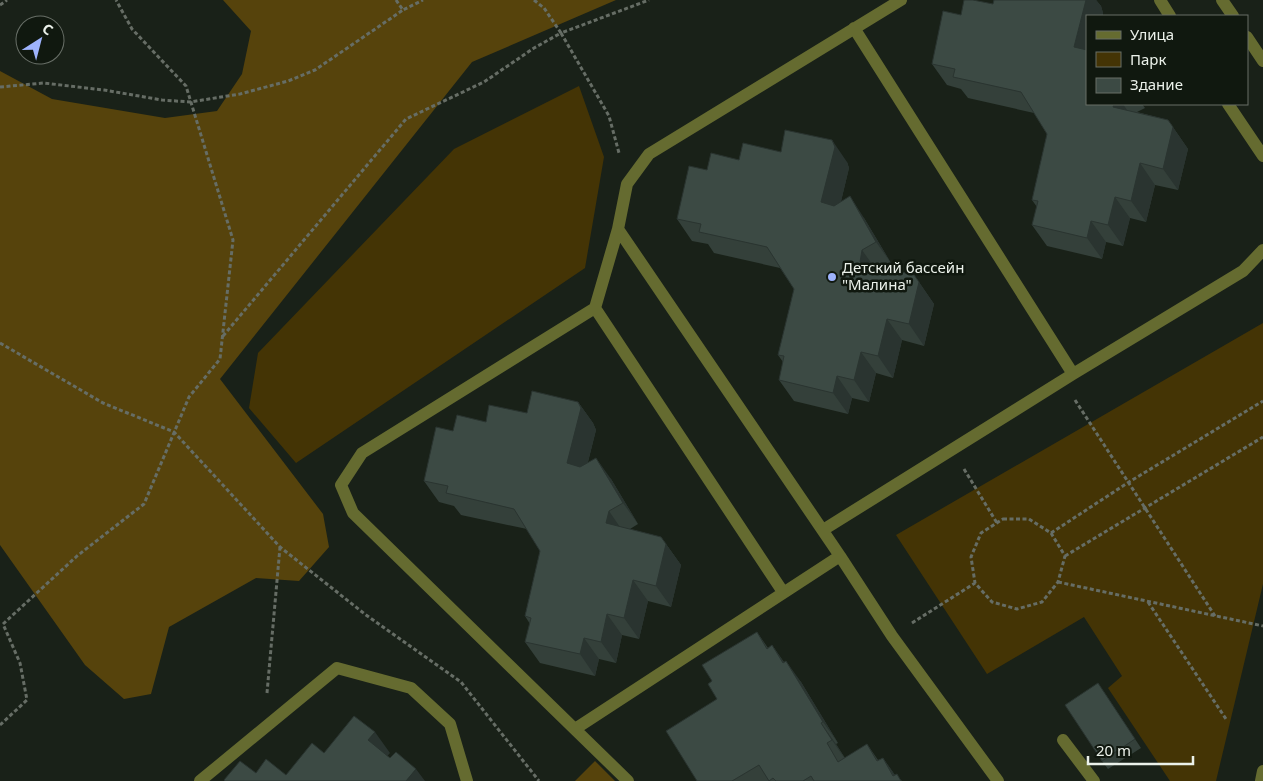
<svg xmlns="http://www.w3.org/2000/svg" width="1263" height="781" viewBox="0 0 1263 781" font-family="'Noto Sans',sans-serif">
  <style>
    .green { fill: #443405 }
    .forest { fill: #56430c }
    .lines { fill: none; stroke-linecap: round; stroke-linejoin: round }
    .path { stroke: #666d65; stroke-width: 3; stroke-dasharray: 4 2.5; stroke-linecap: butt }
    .minor { stroke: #656b30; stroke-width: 12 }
    .wall { fill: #34403a }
    .shaded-wall { fill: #2a3430 }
    .building { fill: #3c4a44; stroke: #2a3430 }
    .poi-dot { fill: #9eb3fd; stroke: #10180f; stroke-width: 2 }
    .labels { text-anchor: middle; stroke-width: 5; stroke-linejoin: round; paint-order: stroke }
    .poi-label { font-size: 15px; fill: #ebf1ea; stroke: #10180f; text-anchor: start }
  </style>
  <rect width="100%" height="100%" fill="#192118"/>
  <path class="green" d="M 579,86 L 604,157 L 585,268 L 296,463 L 249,408 L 258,353 L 454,149 Z
    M 1263,323 L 1263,584 L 1216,781 L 1170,781 L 1108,688 L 1122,676 L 1084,617 L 987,674 L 896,535 Z"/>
  <path class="forest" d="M 223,0 L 616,0 L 472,62 L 220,379 L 323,514 L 329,547 L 299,581 L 256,578 L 169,627 L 151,694 L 124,699 L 85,665 L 0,545 L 0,71 L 52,99 L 165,118 L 217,111 L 242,74 L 251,31 Z
    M 595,761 L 615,781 L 575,781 Z"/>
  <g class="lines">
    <path class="path" d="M 396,0 L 403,10 L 423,0
      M 534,0 L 544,8 L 561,33 L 649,0
      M 0,5 L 7,0
      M 0,87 L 44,83 L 104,90 L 162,100 L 190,102 L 240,94 L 288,81 L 315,70 L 403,10
      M 223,336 L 406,119 L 484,82 L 534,48 L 561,33 L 609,116 L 619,153
      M 0,343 L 103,403 L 174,432 L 280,547 L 366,615 L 461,682 L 539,781
      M 1075,400 L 1215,616
      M 964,469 L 997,523
      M 1003,519 L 1029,519 L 1051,533 L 1065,556 L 1058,582 L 1042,602 L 1017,609 L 992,602 L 975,583 L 971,557 L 981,533 Z
      M 1051,533 L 1129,482 L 1263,401
      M 1065,556 L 1263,437
      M 1058,582 L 1263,626
      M 1148,602 L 1226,719
      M 912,623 L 975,583
      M 267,693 L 280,547
      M 0,725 L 27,700 L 20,663 L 3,624 L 77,556 L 144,504 L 189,397 L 220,359 L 233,240 L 186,86 L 132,29 L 116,0"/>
    <path class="minor" d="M 1160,0 L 1170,16
      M 1222,0 L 1233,16
      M 854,28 L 1073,374
      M 1247,37 L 1263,61
      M 1228,104 L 1263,156
      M 618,229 L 840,556
      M 595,308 L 783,592
      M 823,530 L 1073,374 L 1243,271 L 1263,250
      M 575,729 L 840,556 L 892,636 L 998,781
      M 1063,740 L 1094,781
      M 200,781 L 337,668 L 411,688 L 450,724 L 467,781
      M 628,781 L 353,513 L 341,485 L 362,453 L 595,308 L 618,229 L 627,184 L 649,154 L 901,0
      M 1261,781 L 1263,771"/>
  </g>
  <path class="wall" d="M 994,0 L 1096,0 L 1101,6 L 1103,13 L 1103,16 L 1087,16 L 1087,104 L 1142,104 L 1145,108 L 1137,112 L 1168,120 L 1188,149 L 1178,190 L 1155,185 L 1146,222 L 1130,218 L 1123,246 L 1106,242 L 1102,259 L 1047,246 L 1032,225 L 1037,207 L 1032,200 L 1047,134 L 1034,113 L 968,98 L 961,89 L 947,85 L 932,64 L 961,15 L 993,4 Z
    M 781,152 L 847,162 L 849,168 L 841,201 L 864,218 L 891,263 L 883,268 L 914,275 L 934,304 L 924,346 L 902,340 L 893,378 L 876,373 L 869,402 L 852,398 L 848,414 L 794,401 L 779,380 L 783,362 L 778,355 L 794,289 L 780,268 L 714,253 L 708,244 L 692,241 L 677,219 L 707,170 L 739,160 Z
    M 578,402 L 593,423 L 596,430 L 588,462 L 611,479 L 638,524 L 630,529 L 661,537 L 681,565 L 671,607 L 648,601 L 639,639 L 622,635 L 616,663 L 599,659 L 595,676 L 540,663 L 525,642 L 530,624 L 525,616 L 540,551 L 527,529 L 461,515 L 454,506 L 439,502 L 424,481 L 453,431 L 486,422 Z
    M 757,632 L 768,648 L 772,645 L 784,662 L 801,682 L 838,743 L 836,744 L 845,758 L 867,744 L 878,760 L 883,758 L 895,775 L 902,781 L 697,781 L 717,699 L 712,681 Z
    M 1104,692 L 1141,748 L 1108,769 L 1102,761 Z"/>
  <path class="shaded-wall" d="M 1086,0 L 1096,0 L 1101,6 L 1103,13 L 1103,16 L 1087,16 L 1087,65 L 1074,47 Z
    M 1114,104 L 1123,104 L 1131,116 L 1113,107 Z
    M 1168,120 L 1188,149 L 1178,190 L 1163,169 Z
    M 832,140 L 847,162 L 849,168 L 836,223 L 821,202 Z
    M 1140,163 L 1155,185 L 1146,222 L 1131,201 Z
    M 850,196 L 864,218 L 891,263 L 876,242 Z
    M 1115,197 L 1130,218 L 1123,246 L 1108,225 Z
    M 1091,221 L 1106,242 L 1102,259 L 1087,238 Z
    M 862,250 L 877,271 L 860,262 Z
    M 919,282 L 934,304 L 924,346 L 909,324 Z
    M 887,319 L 902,340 L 893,378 L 878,356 Z
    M 861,352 L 876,373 L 869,402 L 854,380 Z
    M 837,376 L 852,398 L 848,414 L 833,393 Z
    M 578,402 L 593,423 L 596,430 L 582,485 L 567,463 Z
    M 596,458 L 611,479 L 638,524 L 623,503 Z
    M 609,511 L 624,533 L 606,523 Z
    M 666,544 L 681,565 L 671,607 L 656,586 Z
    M 633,580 L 648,601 L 639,639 L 624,618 Z
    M 607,614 L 622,635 L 616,663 L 601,642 Z
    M 584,638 L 599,659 L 595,676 L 580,654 Z
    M 772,645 L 787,667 L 783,663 Z
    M 786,661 L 801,682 L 838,743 L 823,722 Z
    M 821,723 L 836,744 L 847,762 L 832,740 Z
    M 375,732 L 390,753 L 382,762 L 368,740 Z
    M 883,758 L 899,781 L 897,781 Z
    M 416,769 L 425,781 L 406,781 Z"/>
  <path class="building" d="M 964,0 L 973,0 L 993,4 L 994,0 L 1086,0 L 1074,47 L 1087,50 L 1087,104 L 1114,104 L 1113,107 L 1168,120 L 1173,127 L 1163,169 L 1140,163 L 1131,201 L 1115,197 L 1108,225 L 1091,221 L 1087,238 L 1032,225 L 1038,201 L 1032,200 L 1047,134 L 1021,92 L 953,77 L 955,69 L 932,64 L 943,11 L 961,15 Z
    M 785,130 L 832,140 L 835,147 L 821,202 L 834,206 L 850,196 L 876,242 L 862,250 L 860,262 L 914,275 L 919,282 L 909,324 L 887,319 L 878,356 L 861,352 L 854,380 L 837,376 L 833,393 L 779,380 L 784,356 L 778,355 L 794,289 L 767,247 L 699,232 L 701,224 L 677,219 L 689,166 L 707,170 L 711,153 L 739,160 L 743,143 L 781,152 Z
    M 532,391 L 578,402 L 581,408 L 567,463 L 580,467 L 596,458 L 623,503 L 609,511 L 606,523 L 661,537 L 666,544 L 656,586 L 633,580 L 624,618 L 607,614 L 601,642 L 584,638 L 580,654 L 525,642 L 531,618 L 525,616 L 540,551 L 514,509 L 446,493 L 448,486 L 424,481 L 436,427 L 453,431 L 457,415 L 486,422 L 489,405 L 527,413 Z
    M 757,632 L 767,649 L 772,645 L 783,663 L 786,661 L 823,722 L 821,723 L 832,740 L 827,743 L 838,762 L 867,744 L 877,761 L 883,758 L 893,776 L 897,774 L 901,781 L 814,781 L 811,776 L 803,781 L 776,781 L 773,778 L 769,781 L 759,765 L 732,781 L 697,781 L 666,731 L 717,699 L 708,684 L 712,681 L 702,665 Z
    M 1098,683 L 1135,739 L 1102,761 L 1065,705 Z
    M 354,716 L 375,732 L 368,740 L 390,758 L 396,752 L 416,769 L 406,781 L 225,781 L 224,780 L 240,761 L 256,773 L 266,759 L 286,775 L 312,743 L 324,753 Z"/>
  <circle class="poi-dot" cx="832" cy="277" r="5"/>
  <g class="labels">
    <g class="poi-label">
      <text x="842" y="273">Детский бассейн<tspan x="842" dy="17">"Малина"</tspan></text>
    </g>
  </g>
  <rect x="1086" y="15" width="162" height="90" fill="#10180f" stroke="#686f67"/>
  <rect x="1096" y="31" width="25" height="8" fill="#656b30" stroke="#686f67"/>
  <text x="1130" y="40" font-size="15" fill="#ebf1ea">Улица</text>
  <rect x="1096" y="52" width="25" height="15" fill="#443405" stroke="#686f67"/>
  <text x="1130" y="65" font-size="15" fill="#ebf1ea">Парк</text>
  <rect x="1096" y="78" width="25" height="15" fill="#3c4a44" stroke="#686f67"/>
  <text x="1130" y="90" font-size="15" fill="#ebf1ea">Здание</text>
  <g transform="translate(40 40) rotate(36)"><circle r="24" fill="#10180f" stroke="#686f67"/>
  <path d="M0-4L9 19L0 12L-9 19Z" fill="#9eb3fd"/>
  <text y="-8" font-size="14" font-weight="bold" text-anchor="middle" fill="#ebf1ea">С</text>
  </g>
  <path d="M1088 756v8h105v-8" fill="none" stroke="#ebf1ea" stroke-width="2.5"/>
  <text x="1096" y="756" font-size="15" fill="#ebf1ea" stroke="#10180f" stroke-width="4" paint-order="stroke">20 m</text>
</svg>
